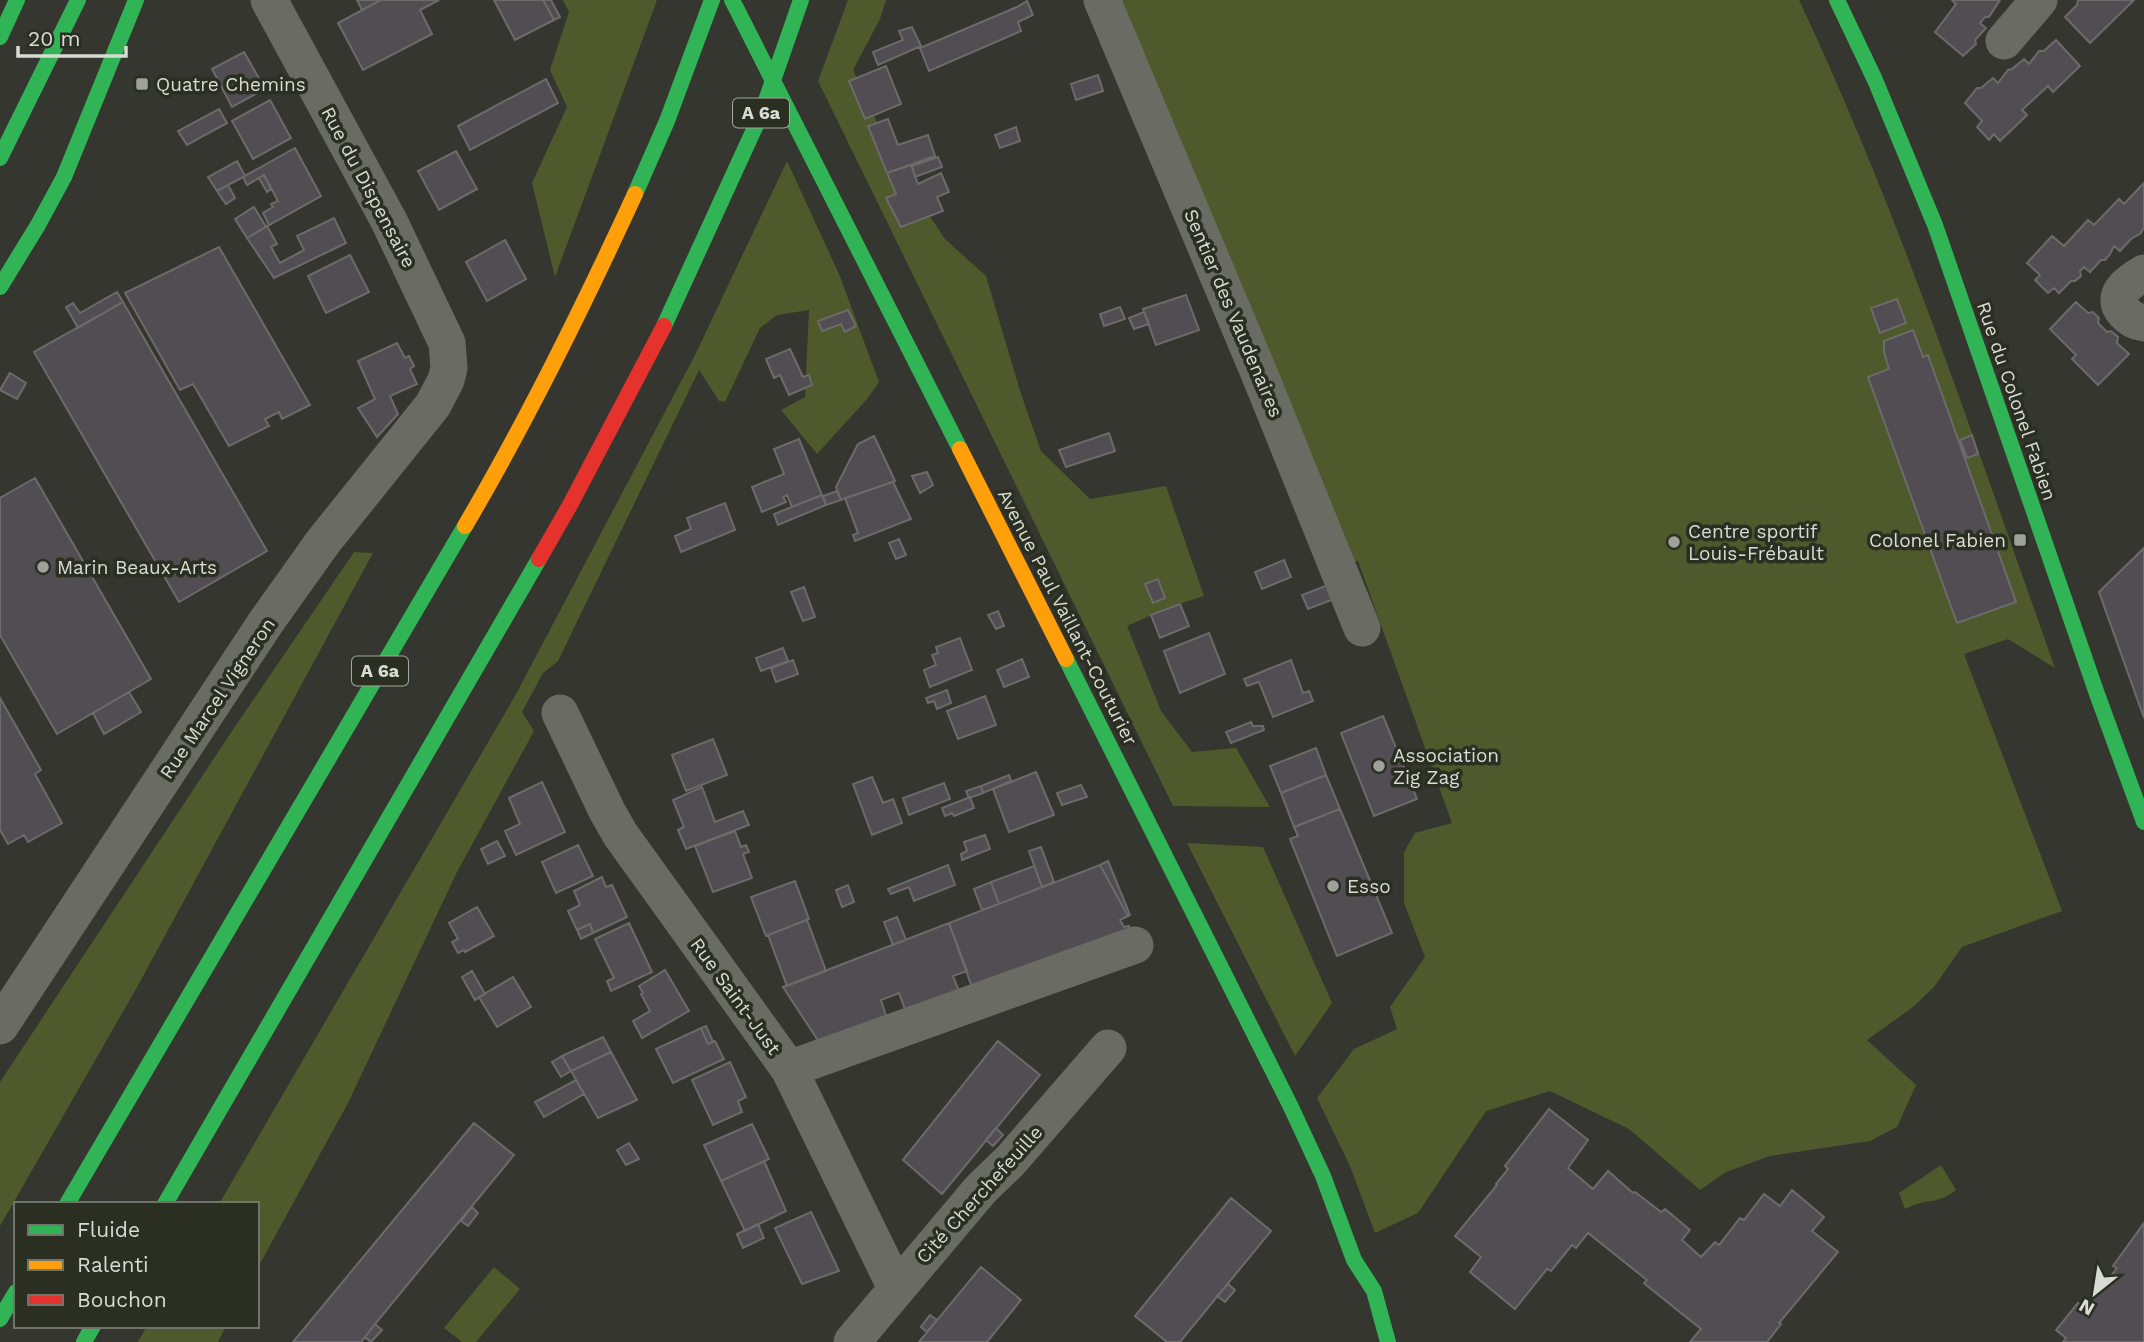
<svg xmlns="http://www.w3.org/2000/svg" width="2144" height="1342" viewBox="0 0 2144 1342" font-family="'Work Sans',sans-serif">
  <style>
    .green { fill: #4e5a2c }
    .building { fill: #524c53; stroke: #6c6b6a; stroke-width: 2 }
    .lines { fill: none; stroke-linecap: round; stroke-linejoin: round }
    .street { stroke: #6a6c63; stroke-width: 37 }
    .fast { stroke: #30b455; stroke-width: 16 }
    .slow { stroke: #ff9f0a; stroke-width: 16 }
    .jam { stroke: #e5322d; stroke-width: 16 }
    .poi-dot { fill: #9fa29a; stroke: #2b2f22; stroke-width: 2.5 }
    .labels { text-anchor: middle; stroke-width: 7; stroke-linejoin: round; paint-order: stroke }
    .shield { fill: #2b2f22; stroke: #a5a89f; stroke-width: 2 }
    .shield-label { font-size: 18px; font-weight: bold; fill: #d9dcd4 }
    .poi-label { font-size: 19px; fill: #d9dcd4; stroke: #2b2f22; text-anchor: start }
    .street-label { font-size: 19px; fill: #d9dcd4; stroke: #2b2f22 }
  </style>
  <rect width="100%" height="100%" fill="#34362f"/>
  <path class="green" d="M 563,0 L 657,0 L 555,277 L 532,183 L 567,107 L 550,70 L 569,12 Z
    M 848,0 L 886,0 L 880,19 L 853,70 L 899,170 L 945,239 L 986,276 L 1021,394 L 1041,451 L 1090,499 L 1166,486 L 1204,596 L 1173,606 L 1127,626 L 1161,711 L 1192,752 L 1236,748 L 1270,807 L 1173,806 L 818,81 Z
    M 1116,0 L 1799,0 C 1901,216 1975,444 2055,668 L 2008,639 L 1964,654 L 2062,911 L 1962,947 L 1934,987 L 1913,1007 L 1867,1040 L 1916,1085 L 1897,1127 L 1870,1141 L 1770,1156 L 1726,1172 L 1700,1190 L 1629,1129 L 1550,1091 L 1486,1111 L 1418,1213 L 1375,1233 L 1350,1166 L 1317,1098 L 1354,1049 L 1397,1029 L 1390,1007 L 1425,957 L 1404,903 L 1404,852 L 1415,833 L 1452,823 L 1358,561 L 1347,564 Z
    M 787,161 L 839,274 L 879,382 L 868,398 L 817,454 L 781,410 L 805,397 L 809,310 L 777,315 L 760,328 L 725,402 L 719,401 L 699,370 L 558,661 L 543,673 L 522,712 L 534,731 L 457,872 L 348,1103 L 257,1269 L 257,1204 L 219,1204 L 515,696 L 695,355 Z
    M 354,552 L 373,553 L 136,989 L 0,1226 L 0,1082 L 232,731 Z
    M 1187,843 L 1263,847 L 1332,1003 L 1295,1056 Z
    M 1941,1165 L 1956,1190 C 1937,1205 1926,1198 1905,1209 L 1899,1193 Z
    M 494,1267 L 520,1289 L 476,1342 L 462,1342 L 444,1328 Z
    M 147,1326 L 226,1326 L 218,1342 L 138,1342 Z"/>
  <path class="building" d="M 357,0 L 381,0 L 362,10 Z
    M 381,0 L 439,0 L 420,10 L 432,34 L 363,70 L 338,23 Z
    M 494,0 L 543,0 L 554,20 L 515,40 Z
    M 543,0 L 551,0 L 560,17 L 554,20 Z
    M 1952,0 L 2000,0 L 1989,17 L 1985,17 L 1980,23 L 1986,28 L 1975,40 L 1976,44 L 1963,56 L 1935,32 L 1956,4 Z
    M 2078,0 L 2134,0 L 2090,43 L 2065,17 L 2077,5 Z
    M 1027,1 L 1033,15 L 1018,22 L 1021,31 L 929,71 L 920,48 L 1017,7 Z
    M 912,27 L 921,46 L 878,65 L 873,52 L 903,40 L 899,31 Z
    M 2056,40 L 2080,66 L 2053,92 L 2048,86 L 2022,110 L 2027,115 L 2000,141 L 1994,134 L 1989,140 L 1977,127 L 1982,121 L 1965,103 L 1977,88 L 1981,88 L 1993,78 L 1998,83 L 2008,70 L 2012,69 L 2024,59 L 2029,64 L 2039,51 L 2044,51 Z
    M 244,52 L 265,89 L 232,107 L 212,69 Z
    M 886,66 L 901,104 L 865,119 L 849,81 Z
    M 1098,75 L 1103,91 L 1076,100 L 1071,84 Z
    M 546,79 L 558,103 L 470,150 L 458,126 Z
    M 270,100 L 291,138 L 253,159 L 232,121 Z
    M 219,109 L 227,123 L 187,145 L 178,131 Z
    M 888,119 L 898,145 L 928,135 L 935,156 L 887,173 L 868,126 Z
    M 1016,127 L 1020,141 L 1000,148 L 995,135 Z
    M 295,148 L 321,196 L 269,225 L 263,213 L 273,207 L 271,204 L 278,201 L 264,175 L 247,185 L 243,177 Z
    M 456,151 L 477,189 L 439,210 L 418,171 Z
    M 938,157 L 942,167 L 915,177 L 912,166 Z
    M 237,161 L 245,176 L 217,191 L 208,177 Z
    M 911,165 L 918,184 L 941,173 L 949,192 L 937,197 L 943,211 L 901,227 L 886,198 L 896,194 L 887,173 Z
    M 264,175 L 271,189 L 267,192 L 259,178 Z
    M 2144,183 L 2144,227 L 2141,233 L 2131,239 L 2120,251 L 2114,246 L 2110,254 L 2105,260 L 2101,260 L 2090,272 L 2084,267 L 2080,271 L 2081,276 L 2075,281 L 2071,281 L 2059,293 L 2054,288 L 2048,293 L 2035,280 L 2040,275 L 2027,263 L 2052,236 L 2064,246 L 2088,220 L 2094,225 L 2119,199 L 2124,204 Z
    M 228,185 L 235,198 L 226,204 L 217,191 Z
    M 254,207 L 266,227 L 247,238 L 235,219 Z
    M 334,218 L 346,243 L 274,278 L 247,238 L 267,226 L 277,244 L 271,247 L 280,263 L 304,250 L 297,236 Z
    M 505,240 L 526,279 L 487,301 L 466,262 Z
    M 219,247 L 310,405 L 282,419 L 279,412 L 265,419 L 269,426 L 229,446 L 193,384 L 180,390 L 125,293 Z
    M 350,255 L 369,292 L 326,313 L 308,276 Z
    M 117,292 L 123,302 L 78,328 L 66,307 L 73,303 L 80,313 Z
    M 1186,295 L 1199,330 L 1156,345 L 1143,309 Z
    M 1897,299 L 1906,323 L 1880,333 L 1871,308 Z
    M 123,302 L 267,551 L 179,602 L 34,352 Z
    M 2076,302 L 2088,313 L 2093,312 L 2099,318 L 2098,323 L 2107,332 L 2111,331 L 2118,337 L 2117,343 L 2129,354 L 2098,385 L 2072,359 L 2076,355 L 2050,329 Z
    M 1120,307 L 1125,319 L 1104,326 L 1100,314 Z
    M 848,310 L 856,326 L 845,332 L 841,324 L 822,331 L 818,321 Z
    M 1144,312 L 1149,324 L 1134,329 L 1129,318 Z
    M 1913,330 L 1923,357 L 1928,355 L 2016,602 L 1957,623 L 1868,377 L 1889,369 L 1884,352 L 1884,341 Z
    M 397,343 L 405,358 L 409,356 L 414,366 L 410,369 L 417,384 L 390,396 L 398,414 L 377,437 L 358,408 L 375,399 L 358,361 Z
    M 790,349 L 803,377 L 809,375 L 812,385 L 789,395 L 780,375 L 774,378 L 766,359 Z
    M 10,373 L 26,383 L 17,399 L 0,390 Z
    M 1109,433 L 1115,451 L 1066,467 L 1059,450 Z
    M 1972,435 L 1978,454 L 1967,458 L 1960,440 Z
    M 874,436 L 895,481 L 841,500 L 836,487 L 858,444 Z
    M 799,439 L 822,495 L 792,507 L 787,495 L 783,497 L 786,502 L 762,512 L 752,487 L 784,474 L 774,449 Z
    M 927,472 L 933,485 L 920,493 L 912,476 Z
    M 35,478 L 151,679 L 57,734 L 0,635 L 0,498 Z
    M 893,482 L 911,519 L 855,541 L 853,535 L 858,533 L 845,498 Z
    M 837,491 L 841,500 L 826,505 L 823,496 Z
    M 822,495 L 826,505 L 778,525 L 774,514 Z
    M 725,503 L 735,530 L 681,552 L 675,536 L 691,529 L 687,518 Z
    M 899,539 L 906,555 L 896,559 L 889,543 Z
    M 2144,548 L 2144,718 L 2099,592 Z
    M 1284,560 L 1291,577 L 1262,589 L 1255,572 Z
    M 1158,579 L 1165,598 L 1153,603 L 1145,584 Z
    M 1328,585 L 1334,599 L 1308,609 L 1302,595 Z
    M 804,587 L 815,617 L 803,621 L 791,592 Z
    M 1180,604 L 1189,626 L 1160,638 L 1151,615 Z
    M 998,611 L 1004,626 L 996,629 L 988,615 Z
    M 1209,633 L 1225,674 L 1180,693 L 1164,651 Z
    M 960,638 L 972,670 L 930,687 L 924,670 L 936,665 L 932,655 L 938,653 L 936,647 Z
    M 783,648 L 788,661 L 761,671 L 756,658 Z
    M 1022,659 L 1029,677 L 1004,687 L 997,670 Z
    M 793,660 L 798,674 L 776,682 L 771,668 Z
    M 1291,660 L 1303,693 L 1309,691 L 1313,701 L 1273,717 L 1259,682 L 1247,686 L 1244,679 Z
    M 947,690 L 951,703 L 937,709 L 934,701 L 928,703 L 926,698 Z
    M 129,692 L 141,712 L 104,734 L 93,713 Z
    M 985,696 L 996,725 L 958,739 L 947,711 Z
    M 0,698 L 41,770 L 35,774 L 62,823 L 28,842 L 24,835 L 8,844 L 0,830 Z
    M 1383,716 L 1417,799 L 1374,816 L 1341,733 Z
    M 1251,722 L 1253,726 L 1263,726 L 1264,730 L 1231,743 L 1226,732 Z
    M 713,739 L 727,775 L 686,791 L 672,755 Z
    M 1316,748 L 1326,775 L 1281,793 L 1270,766 Z
    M 1036,772 L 1054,815 L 1009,832 L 993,789 Z
    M 1009,775 L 1011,781 L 983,793 L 981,786 Z
    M 1326,775 L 1340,809 L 1294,827 L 1281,793 Z
    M 872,777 L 883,803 L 893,799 L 902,823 L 872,835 L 853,784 Z
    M 542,782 L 565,832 L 516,855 L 505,831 L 520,824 L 509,798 Z
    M 944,783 L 950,799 L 909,815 L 903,798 Z
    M 1081,785 L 1087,797 L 1062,805 L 1057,793 Z
    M 981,786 L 983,793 L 969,798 L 966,791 Z
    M 702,787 L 715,822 L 743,811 L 749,825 L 686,849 L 678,830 L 684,827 L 673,800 Z
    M 970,797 L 974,808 L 954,816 L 952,813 L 945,816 L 942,808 Z
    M 1340,809 L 1392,933 L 1337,956 L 1290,839 L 1298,836 L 1294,827 Z
    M 735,831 L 741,847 L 746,845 L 749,852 L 743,854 L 752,878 L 713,892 L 695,846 Z
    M 985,835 L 990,849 L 962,860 L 961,854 L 967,851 L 964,842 Z
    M 497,841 L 505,856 L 488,864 L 481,849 Z
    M 578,845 L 593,876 L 556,893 L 542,862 Z
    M 1041,847 L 1054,882 L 1042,887 L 1029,851 Z
    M 1108,861 L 1130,915 L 1128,916 L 1100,865 Z
    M 948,865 L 955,885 L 914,901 L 909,887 L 891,894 L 888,889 Z
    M 1100,865 L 1128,916 L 1120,920 L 1124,927 L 1129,926 L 1132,935 L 973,990 L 949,923 Z
    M 1034,866 L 1042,887 L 999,904 L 991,882 Z
    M 602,877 L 606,887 L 612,885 L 627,917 L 593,933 L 590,924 L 577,930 L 568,911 L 580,905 L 574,891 Z
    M 795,881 L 809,919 L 766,936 L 751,897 Z
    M 991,882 L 999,904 L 982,910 L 974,889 Z
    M 848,885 L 854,902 L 842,907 L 836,890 Z
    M 477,907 L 494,936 L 465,952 L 464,950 L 458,953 L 452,942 L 458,939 L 449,923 Z
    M 897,917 L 906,940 L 893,945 L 884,922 Z
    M 807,920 L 826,971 L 787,986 L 768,935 Z
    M 629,923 L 652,972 L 611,991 L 607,981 L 614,978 L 595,939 Z
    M 949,923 L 967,971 L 953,976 L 960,994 L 906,1012 L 899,993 L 881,1000 L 887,1019 L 819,1042 L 783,987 Z
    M 590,924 L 593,933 L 581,939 L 577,930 Z
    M 665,970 L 689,1011 L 642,1038 L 633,1021 L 650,1011 L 641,994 L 643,993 L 639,986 Z
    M 472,971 L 485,994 L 475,1000 L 462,977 Z
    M 513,977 L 531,1007 L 497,1027 L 479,997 Z
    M 706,1026 L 713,1042 L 708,1044 L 701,1028 Z
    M 701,1028 L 708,1044 L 715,1041 L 724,1059 L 673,1083 L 656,1049 Z
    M 603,1037 L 611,1052 L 571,1071 L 562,1056 Z
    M 998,1041 L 1040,1075 L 942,1194 L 903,1160 Z
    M 611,1052 L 637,1100 L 598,1118 L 571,1071 Z
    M 562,1056 L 571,1071 L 561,1077 L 552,1062 Z
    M 730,1062 L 746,1097 L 738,1101 L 742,1112 L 713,1125 L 692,1080 Z
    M 576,1080 L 584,1094 L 544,1117 L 535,1102 Z
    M 1549,1109 L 1588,1140 L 1568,1168 L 1593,1189 L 1608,1171 L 1633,1193 L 1635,1192 L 1661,1212 L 1665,1209 L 1690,1230 L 1682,1240 L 1701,1257 L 1715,1242 L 1719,1245 L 1740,1218 L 1744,1220 L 1764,1194 L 1780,1206 L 1792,1190 L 1824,1217 L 1812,1231 L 1838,1252 L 1779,1323 L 1781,1324 L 1767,1342 L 1690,1342 L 1701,1329 L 1646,1285 L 1644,1283 L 1647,1280 L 1588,1233 L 1576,1248 L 1572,1245 L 1551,1271 L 1547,1269 L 1515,1309 L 1470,1272 L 1481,1257 L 1455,1236 L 1497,1185 L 1496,1184 L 1508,1169 L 1505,1166 Z
    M 474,1123 L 514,1155 L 375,1324 L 361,1342 L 293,1342 Z
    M 752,1124 L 769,1159 L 721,1181 L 704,1145 Z
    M 996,1128 L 1003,1135 L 993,1146 L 986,1140 Z
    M 629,1143 L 639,1159 L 626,1165 L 617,1150 Z
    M 764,1161 L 786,1211 L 745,1231 L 721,1181 Z
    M 1231,1198 L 1271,1231 L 1180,1342 L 1167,1342 L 1135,1316 Z
    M 472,1207 L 478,1213 L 468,1226 L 461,1221 Z
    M 811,1212 L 839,1271 L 802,1284 L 775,1228 Z
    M 2144,1223 L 2144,1342 L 2063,1342 L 2066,1338 L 2056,1330 L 2078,1303 L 2084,1308 L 2095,1293 L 2097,1294 L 2117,1268 L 2113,1266 Z
    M 758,1224 L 764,1238 L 743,1248 L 737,1234 Z
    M 981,1267 L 1021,1300 L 987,1342 L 919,1342 Z
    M 1228,1284 L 1235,1290 L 1225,1302 L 1217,1296 Z
    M 930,1315 L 937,1320 L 927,1332 L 921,1327 Z
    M 375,1324 L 382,1330 L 371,1342 L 365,1337 Z"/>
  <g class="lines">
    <path class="street" d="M 1102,0 L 1259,373 L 1362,628
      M 2004,41 L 2039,0
      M 2144,273 C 2130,281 2109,295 2124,312 C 2130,319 2136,322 2144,323
      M 560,713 L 607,811 L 620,834 L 789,1069 L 896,1288
      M 0,1026 L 266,622 L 323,542 L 433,405 L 446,380 L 449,368 L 447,343 L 389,221 L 269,0
      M 789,1069 L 1135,945
      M 852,1342 L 981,1189 L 1011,1160 L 1108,1048"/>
    <path class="fast" d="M 732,0 L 960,449
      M 1837,0 L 1875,80 L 1935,225 L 2097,694 L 2144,822
      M 0,37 L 17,0
      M 0,158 L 78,0
      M 635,194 L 667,121 L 712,0
      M 0,287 L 38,225 L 64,177 L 136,0
      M 664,326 L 762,112 L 801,0
      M 1066,659 L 1290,1105 L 1323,1176 L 1354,1260 L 1374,1291 L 1388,1342
      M 67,1204 L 465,526
      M 165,1204 L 539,559
      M 0,1319 L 16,1292
      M 84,1342 L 93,1326"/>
    <path class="slow" d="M 960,449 L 1066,659
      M 465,526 C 528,419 583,307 635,194"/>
    <path class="jam" d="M 539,559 L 570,505 L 664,326"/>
  </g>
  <g class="poi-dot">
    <rect x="135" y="77" width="14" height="14" rx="3.5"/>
    <rect x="2013" y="533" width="14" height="14" rx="3.5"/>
    <circle cx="1674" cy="542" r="7"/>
    <circle cx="43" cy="567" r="7"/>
    <circle cx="1379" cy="766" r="7"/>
    <circle cx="1333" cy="886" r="7"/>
  </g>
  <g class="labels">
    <g class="shield">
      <rect x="733" y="98.5" width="56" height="29" rx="5"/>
      <rect x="352" y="656.5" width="56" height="29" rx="5"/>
    </g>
    <g class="shield-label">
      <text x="761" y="119">A 6a</text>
      <text x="380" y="677">A 6a</text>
    </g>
    <g class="poi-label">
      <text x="156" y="91">Quatre Chemins</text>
      <text x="1688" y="538">Centre sportif<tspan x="1688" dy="22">Louis-Frébault</tspan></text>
      <text x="2006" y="547" text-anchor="end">Colonel Fabien</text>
      <text x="57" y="574">Marin Beaux-Arts</text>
      <text x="1393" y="762">Association<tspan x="1393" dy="22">Zig Zag</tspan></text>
      <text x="1347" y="893">Esso</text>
    </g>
    <g class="street-label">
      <text transform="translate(369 187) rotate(62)" y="7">Rue du Dispensaire</text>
      <text transform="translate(1234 313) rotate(67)" y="7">Sentier des Vaudenaires</text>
      <text transform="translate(2017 401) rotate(71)" y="7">Rue du Colonel Fabien</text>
      <text transform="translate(1068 617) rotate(63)" y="7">Avenue Paul Vaillant-Couturier</text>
      <text transform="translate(217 698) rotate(-56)" y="7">Rue Marcel Vigneron</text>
      <text transform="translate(736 996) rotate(54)" y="7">Rue Saint-Just</text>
      <text transform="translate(979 1194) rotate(-48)" y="7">Cité Cherchefeuille</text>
    </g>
  </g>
  <rect x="14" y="1202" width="245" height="126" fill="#2b2f22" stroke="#717469" stroke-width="2"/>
  <rect x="28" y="1225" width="35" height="10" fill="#30b455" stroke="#717469" stroke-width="2"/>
  <text x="77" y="1237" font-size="21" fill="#d9dcd4">Fluide</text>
  <rect x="28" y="1260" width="35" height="10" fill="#ff9f0a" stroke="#717469" stroke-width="2"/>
  <text x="77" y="1272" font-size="21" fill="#d9dcd4">Ralenti</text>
  <rect x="28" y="1295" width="35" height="10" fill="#e5322d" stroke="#717469" stroke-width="2"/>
  <text x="77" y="1307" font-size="21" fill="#d9dcd4">Bouchon</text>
  <g transform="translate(2095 1293) rotate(210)" stroke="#2b2f22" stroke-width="5" paint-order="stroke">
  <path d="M0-5L12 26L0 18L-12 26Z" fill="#d9dcd4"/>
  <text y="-10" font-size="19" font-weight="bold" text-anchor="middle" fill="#d9dcd4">N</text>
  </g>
  <path d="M18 46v10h108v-10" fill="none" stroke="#d9dcd4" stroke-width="3.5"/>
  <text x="28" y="46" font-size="21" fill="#d9dcd4" stroke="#2b2f22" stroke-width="5" paint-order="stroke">20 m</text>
</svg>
